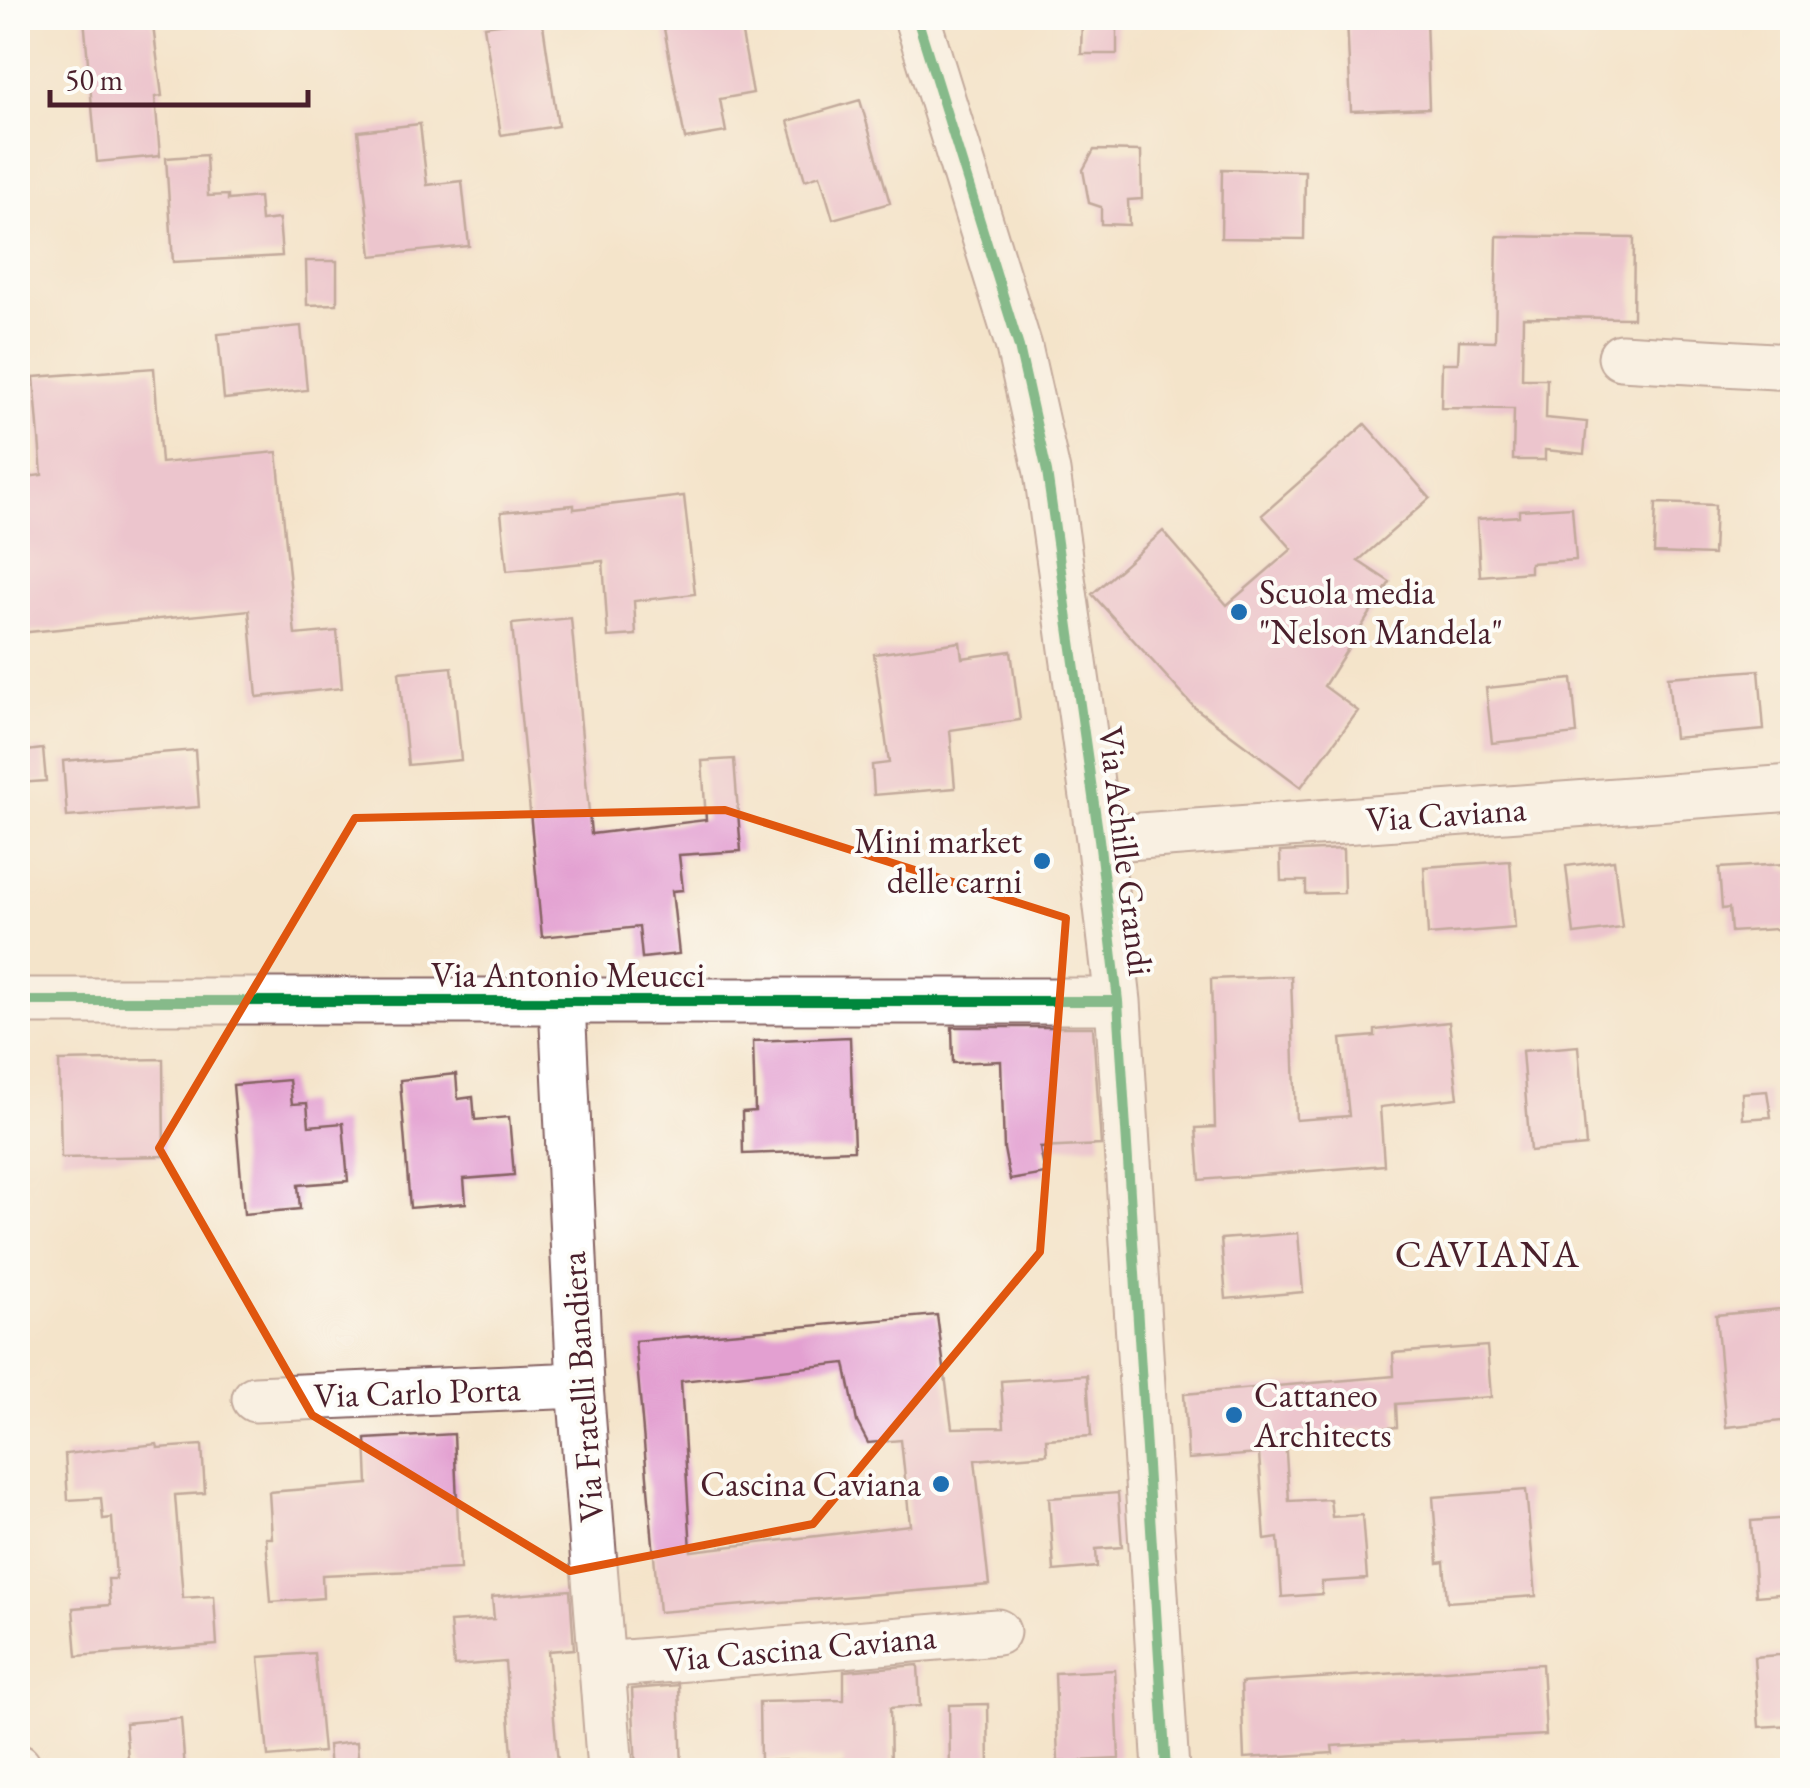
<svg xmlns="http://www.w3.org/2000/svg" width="1810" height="1788" viewBox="0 0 1810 1788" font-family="'EB Garamond',serif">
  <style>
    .building { fill: #e3a0d1; fill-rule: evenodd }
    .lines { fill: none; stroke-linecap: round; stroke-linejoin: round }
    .minor-casing { stroke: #866463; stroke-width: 49 }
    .minor { stroke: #fff; stroke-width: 45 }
    .cycleway-casing { stroke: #fdfcf7; stroke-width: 16 }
    .cycleway { stroke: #00873e; stroke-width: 10 }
    .marked { fill: none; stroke: #e0560e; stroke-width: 8; stroke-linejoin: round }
    .poi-dot { fill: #1f6fb2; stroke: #fdfcf7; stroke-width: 4 }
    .labels { text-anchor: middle; stroke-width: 8; stroke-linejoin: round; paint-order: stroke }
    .poi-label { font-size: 35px; fill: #4a1f2b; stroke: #fdfcf7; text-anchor: start }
    .street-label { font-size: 35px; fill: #4a1f2b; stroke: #fdfcf7 }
    .neighbourhood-label { font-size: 38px; letter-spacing: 2.5px; fill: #4a1f2b; stroke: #fdfcf7 }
  </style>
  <rect width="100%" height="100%" fill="#fdfcf7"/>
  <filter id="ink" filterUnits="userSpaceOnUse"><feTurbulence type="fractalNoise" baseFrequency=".01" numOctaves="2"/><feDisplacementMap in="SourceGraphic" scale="20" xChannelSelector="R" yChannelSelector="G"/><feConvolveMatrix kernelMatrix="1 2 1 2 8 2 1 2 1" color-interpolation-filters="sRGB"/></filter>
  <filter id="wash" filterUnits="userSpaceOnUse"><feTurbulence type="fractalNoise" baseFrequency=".0048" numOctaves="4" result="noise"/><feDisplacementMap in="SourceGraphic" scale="40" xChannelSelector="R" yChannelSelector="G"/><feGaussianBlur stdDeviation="2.25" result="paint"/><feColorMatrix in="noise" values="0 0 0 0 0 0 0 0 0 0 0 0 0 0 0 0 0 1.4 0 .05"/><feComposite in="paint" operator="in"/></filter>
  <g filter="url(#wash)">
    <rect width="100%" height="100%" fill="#f4e4ca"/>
    <g id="blocks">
      <path class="building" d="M 84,18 L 152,18 L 162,96 L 155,97 L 160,156 L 97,162 Z
        M 542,18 L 558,126 L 501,135 L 484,26 Z
        M 662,18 L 739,18 L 753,93 L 720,99 L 726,132 L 685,139 Z
        M 1082,18 L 1117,18 L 1117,54 L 1081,54 Z
        M 1347,18 L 1426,18 L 1429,108 L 1351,111 Z
        M 860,100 L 890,203 L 833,219 L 820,175 L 805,180 L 788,121 Z
        M 420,124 L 427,185 L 462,181 L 469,246 L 372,256 L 358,131 Z
        M 1094,150 L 1141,151 L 1142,199 L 1128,200 L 1129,225 L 1101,224 L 1101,207 L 1089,203 L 1083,170 Z
        M 206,155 L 208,196 L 228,195 L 228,200 L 259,197 L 261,221 L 279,219 L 282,256 L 173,262 L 166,158 Z
        M 1222,169 L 1305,171 L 1304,239 L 1221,238 Z
        M 1497,236 L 1634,238 L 1633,318 L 1523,317 L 1522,379 L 1547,379 L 1546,418 L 1587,422 L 1584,454 L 1545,450 L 1545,460 L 1513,460 L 1514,409 L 1441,408 L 1442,363 L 1458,363 L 1459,340 L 1495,341 Z
        M 306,261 L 337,261 L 337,304 L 307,305 Z
        M 301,326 L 307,390 L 224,399 L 218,334 Z
        M 154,368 L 161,463 L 277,452 L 295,635 L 337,631 L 342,688 L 257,697 L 249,610 L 18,633 L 18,478 L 42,475 L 34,377 Z
        M 1365,424 L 1430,498 L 1358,561 L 1390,582 L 1324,686 L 1358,711 L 1301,787 L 1194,707 L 1092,594 L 1163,531 L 1227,605 L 1292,549 L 1262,515 Z
        M 684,496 L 695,594 L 634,601 L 636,635 L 608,637 L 603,561 L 507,571 L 501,512 L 574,505 L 574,509 Z
        M 1656,503 L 1715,505 L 1713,555 L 1654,553 Z
        M 1572,507 L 1576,560 L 1530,563 L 1530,572 L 1480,576 L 1477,519 L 1519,516 L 1519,510 Z
        M 571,618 L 591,834 L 706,820 L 702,761 L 734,759 L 741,851 L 679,855 L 683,890 L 672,891 L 679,954 L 642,958 L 639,927 L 542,937 L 512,624 Z
        M 960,642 L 962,658 L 1011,651 L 1020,720 L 950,730 L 955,788 L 874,795 L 872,765 L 889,763 L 874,654 Z
        M 452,667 L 461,760 L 408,765 L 399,672 Z
        M 1759,670 L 1764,730 L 1674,738 L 1668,677 Z
        M 1572,679 L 1577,734 L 1492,743 L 1486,688 Z
        M 43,749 L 46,781 L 18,783 L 18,752 Z
        M 195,750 L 199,807 L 67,817 L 63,761 Z
        M 1343,849 L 1344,893 L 1306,894 L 1306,881 L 1281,881 L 1280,852 Z
        M 1614,860 L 1622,928 L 1574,934 L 1566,866 Z
        M 1510,861 L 1515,928 L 1428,935 L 1424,867 Z
        M 1784,864 L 1784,870 L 1792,870 L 1792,928 L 1731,932 L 1729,908 L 1722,909 L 1719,868 Z
        M 1291,976 L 1296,1120 L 1349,1116 L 1341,1039 L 1375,1036 L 1375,1030 L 1449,1022 L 1458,1098 L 1380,1107 L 1384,1165 L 1200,1180 L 1196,1128 L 1215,1127 L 1211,979 Z
        M 952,1027 L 1093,1027 L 1101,1145 L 1040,1148 L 1045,1174 L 1010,1180 L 1004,1149 L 1001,1061 L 953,1063 Z
        M 850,1037 L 854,1150 L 743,1154 L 742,1112 L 755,1111 L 753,1041 Z
        M 1578,1046 L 1586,1146 L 1530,1151 L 1522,1051 Z
        M 163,1059 L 164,1156 L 61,1158 L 59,1061 Z
        M 456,1074 L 458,1099 L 473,1097 L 475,1120 L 509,1117 L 514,1175 L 464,1179 L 466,1203 L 410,1208 L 400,1080 Z
        M 289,1080 L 292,1104 L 307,1103 L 309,1126 L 343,1123 L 348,1181 L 298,1185 L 300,1209 L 244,1214 L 233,1085 Z
        M 1767,1091 L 1771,1117 L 1743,1119 L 1742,1093 Z
        M 1298,1233 L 1303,1292 L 1226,1299 L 1221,1239 Z
        M 1792,1308 L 1792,1420 L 1726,1427 L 1716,1315 Z
        M 937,1315 L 952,1428 L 1004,1427 L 1001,1381 L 1087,1375 L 1091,1436 L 1046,1439 L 1047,1454 L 975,1460 L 989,1585 L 659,1612 L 635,1341 ZM 845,1363 L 857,1422 L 868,1443 L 901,1440 L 910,1525 L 691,1551 L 681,1381 Z
        M 1487,1346 L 1491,1397 L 1396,1404 L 1397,1427 L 1285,1437 L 1289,1501 L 1330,1499 L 1332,1517 L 1362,1515 L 1367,1579 L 1322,1582 L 1322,1594 L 1282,1597 L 1278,1538 L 1265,1540 L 1259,1454 L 1188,1459 L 1184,1394 L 1394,1376 L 1393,1353 Z
        M 454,1434 L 460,1569 L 322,1575 L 323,1598 L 271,1602 L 266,1538 L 272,1538 L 269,1492 L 368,1484 L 366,1439 Z
        M 157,1444 L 158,1448 L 202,1445 L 205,1493 L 175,1495 L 183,1598 L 214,1596 L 217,1645 L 77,1656 L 73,1608 L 110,1605 L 108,1579 L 116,1579 L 112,1518 L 103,1519 L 101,1498 L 68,1500 L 65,1454 Z
        M 1526,1490 L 1536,1596 L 1447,1602 L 1444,1562 L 1438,1563 L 1433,1497 Z
        M 1118,1493 L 1122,1547 L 1096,1549 L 1097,1567 L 1054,1571 L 1049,1498 Z
        M 1792,1518 L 1792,1593 L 1756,1596 L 1751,1521 Z
        M 570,1590 L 574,1649 L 548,1651 L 558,1763 L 513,1767 L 505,1662 L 454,1666 L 450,1622 L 494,1619 L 492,1597 Z
        M 314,1653 L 323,1752 L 268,1757 L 259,1657 Z
        M 1792,1654 L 1792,1725 L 1759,1727 L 1754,1657 Z
        M 1542,1664 L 1546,1735 L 1332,1746 L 1333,1753 L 1244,1758 L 1241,1683 Z
        M 918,1665 L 920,1706 L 890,1708 L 891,1770 L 844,1770 L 844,1759 L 760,1761 L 759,1702 L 844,1700 L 844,1671 Z
        M 1115,1670 L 1119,1759 L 1058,1762 L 1055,1673 Z
        M 679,1685 L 682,1770 L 636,1770 L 632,1689 Z
        M 988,1704 L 989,1770 L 950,1770 L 949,1705 Z
        M 181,1718 L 185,1770 L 129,1770 L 125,1723 Z
        M 357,1742 L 359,1770 L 330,1770 L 328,1745 Z"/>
    </g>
  </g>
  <g filter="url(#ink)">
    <use href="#blocks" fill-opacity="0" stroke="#866463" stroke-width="2.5"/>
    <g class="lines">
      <g class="minor-casing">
        <path id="minor" d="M 917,18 L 1019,347 L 1047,472 L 1099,839 L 1118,1001 L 1166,1770
          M 1621,357 L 1792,367
          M 1099,839 L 1792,788
          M 18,1001 L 1118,1001
          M 562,1003 L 580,1385 L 610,1770
          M 255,1399 L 580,1385
          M 602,1665 L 997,1632
          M 18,1767 L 18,1770"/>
      </g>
      <use href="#minor" class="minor"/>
      <g class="cycleway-casing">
        <path id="cycleway" d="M 917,18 L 1019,347 L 1047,472 L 1099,839 L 1118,1001 L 1166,1770
          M 18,1001 L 1118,1001"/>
      </g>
      <use href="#cycleway" class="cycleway"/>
    </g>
  </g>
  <path d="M0 0H1810V1788H0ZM 725,810 L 1066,918 L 1040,1252 L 813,1524 L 570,1571 L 312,1415 L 159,1148 L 355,818 Z" fill="#f4e4ca" fill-opacity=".55" fill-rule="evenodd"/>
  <path class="marked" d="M 725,810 L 1066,918 L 1040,1252 L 813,1524 L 570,1571 L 312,1415 L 159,1148 L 355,818 Z"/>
  <g class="poi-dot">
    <circle cx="1239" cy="612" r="10"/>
    <circle cx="1042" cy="861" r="10"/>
    <circle cx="1234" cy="1415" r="10"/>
    <circle cx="941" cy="1484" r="10"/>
  </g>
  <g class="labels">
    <g class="poi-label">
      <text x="1259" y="604">Scuola media<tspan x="1259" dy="40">"Nelson Mandela"</tspan></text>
      <text x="1022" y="853" text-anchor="end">Mini market<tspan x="1022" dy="40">delle carni</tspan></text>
      <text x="1254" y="1407">Cattaneo<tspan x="1254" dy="40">Architects</tspan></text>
      <text x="921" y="1496" text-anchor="end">Cascina Caviana</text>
    </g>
    <g class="street-label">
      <text transform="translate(1446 814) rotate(-4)" y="12">Via Caviana</text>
      <text transform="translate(1126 851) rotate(83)" y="12">Via Achille Grandi</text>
      <text x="568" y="987">Via Antonio Meucci</text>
      <text transform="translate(582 1387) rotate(-94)" y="12">Via Fratelli Bandiera</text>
      <text transform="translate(417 1392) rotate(-2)" y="12">Via Carlo Porta</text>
      <text transform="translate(800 1648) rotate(-5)" y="12">Via Cascina Caviana</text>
    </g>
    <g class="neighbourhood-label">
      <text x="1488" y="1267">CAVIANA</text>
    </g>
  </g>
  <rect width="1810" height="1788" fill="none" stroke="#fdfcf7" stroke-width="60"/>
  <path d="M50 90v15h258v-15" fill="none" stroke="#4a1f2b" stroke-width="5"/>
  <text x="65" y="90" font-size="30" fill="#4a1f2b" stroke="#fdfcf7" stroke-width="8" paint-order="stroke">50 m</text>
</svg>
